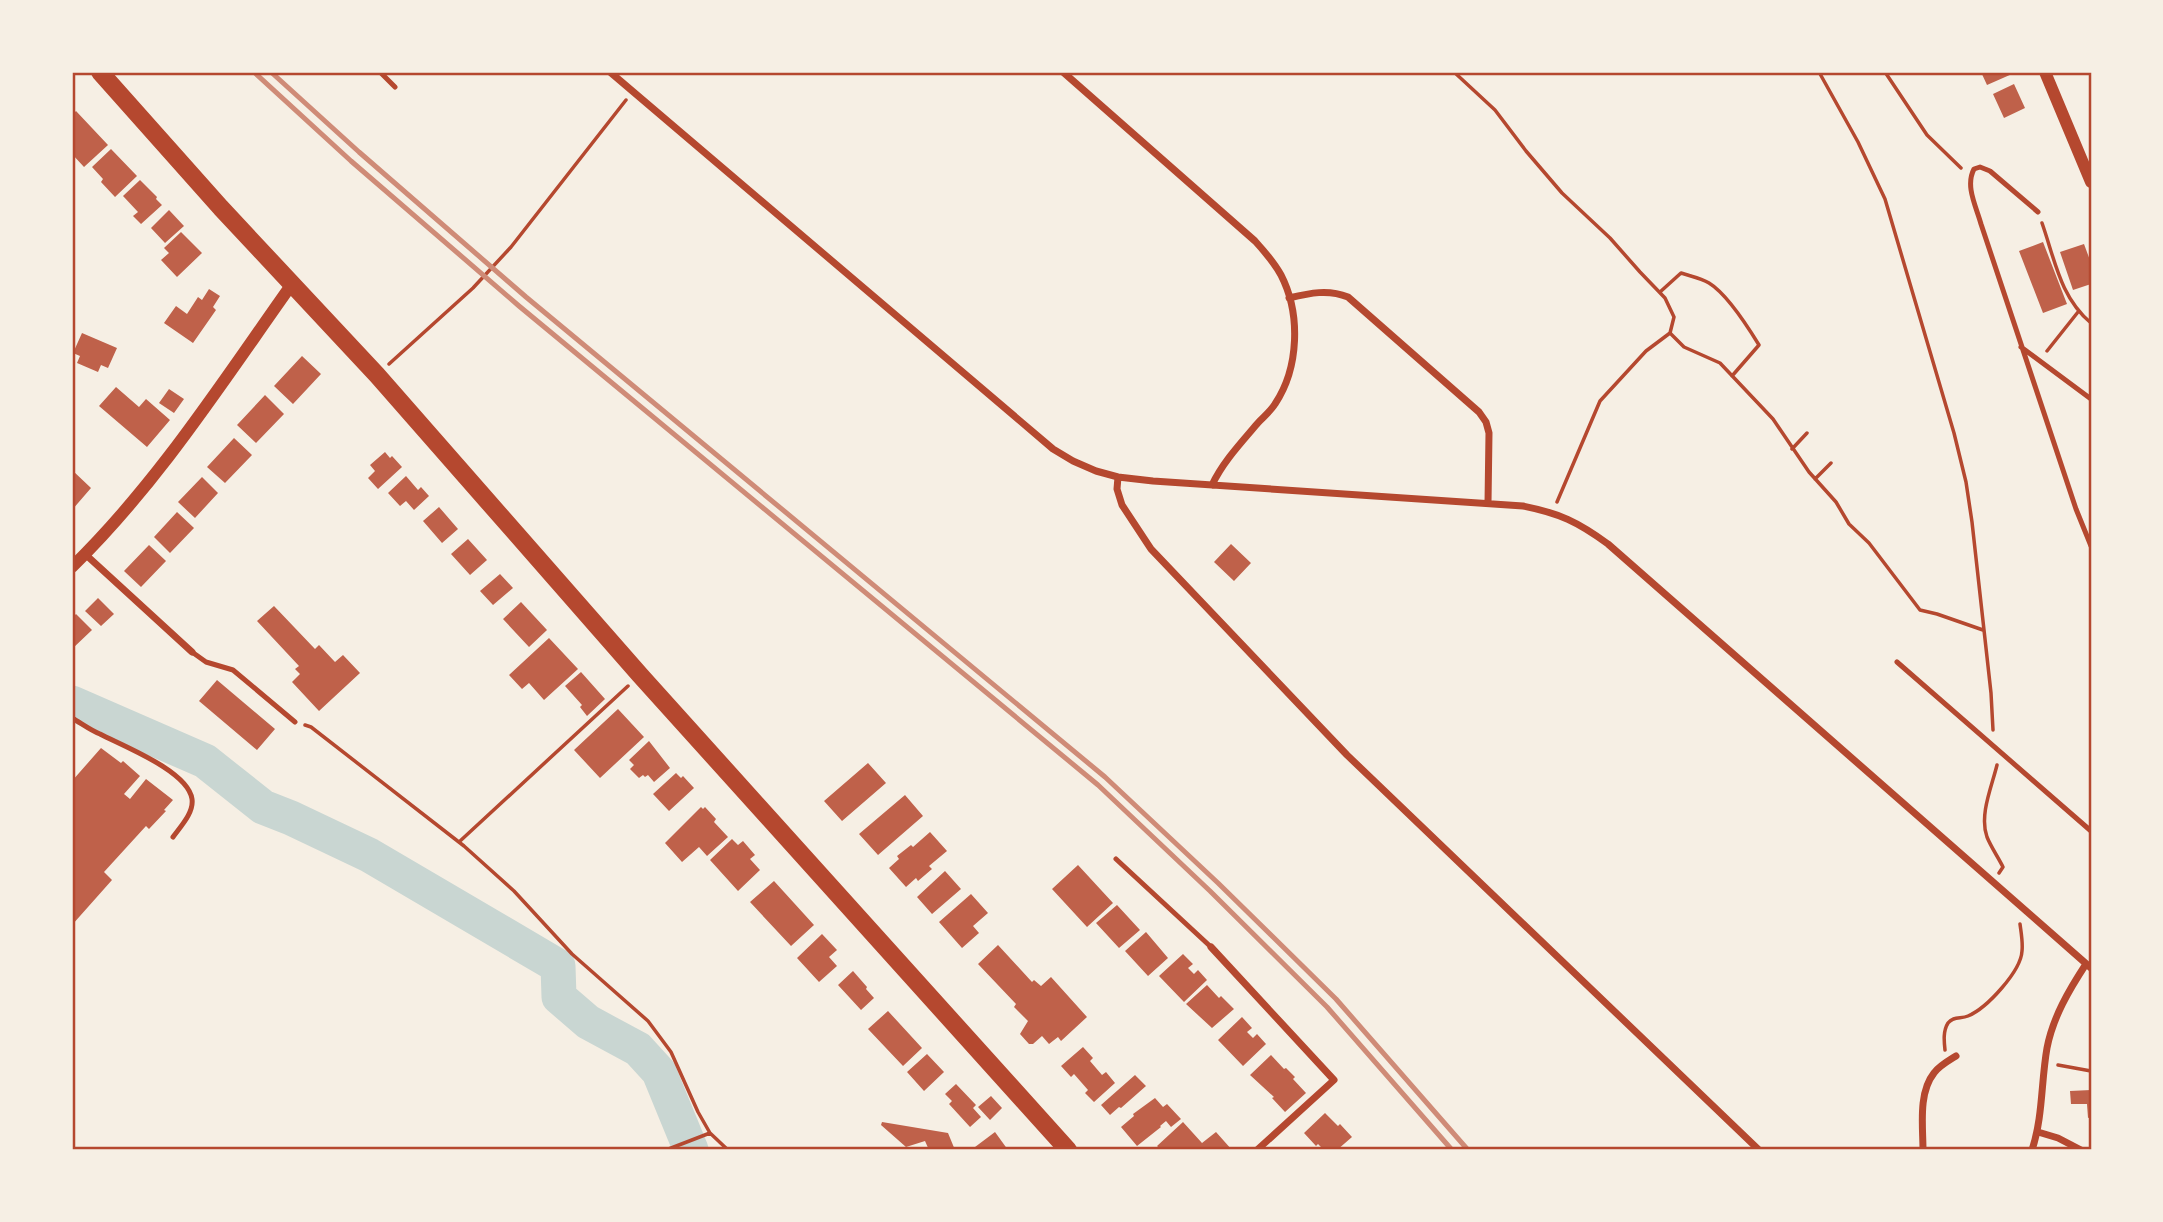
<svg xmlns="http://www.w3.org/2000/svg" width="2163" height="1222" viewBox="0 0 2163 1222" font-family="Signika,sans-serif">
  <style>
    .lines { fill: none; stroke-linecap: round; stroke-linejoin: round }
    .river { stroke: #c9d6d2; stroke-width: 35 }
    .building { fill: #bf614a }
    .path { stroke: #b5482f; stroke-width: 3.5 }
    .service { stroke: #b5482f; stroke-width: 5 }
    .minor { stroke: #b5482f; stroke-width: 7 }
    .tertiary { stroke: #b5482f; stroke-width: 12 }
    .primary { stroke: #b5482f; stroke-width: 18 }
    .rail { stroke: #cf8b77; stroke-width: 5 }
    .neatline { fill: none; stroke: #b5482f; stroke-width: 2.5 }
  </style>
  <rect width="100%" height="100%" fill="#f6efe4"/>
  <g class="lines">
    <path class="river" d="M 72,703 L 205,761 L 263,807 L 291,818 L 369,855 L 558,966 L 559,997 L 588,1022 L 638,1049 L 659,1072 L 691,1150"/>
  </g>
  <path class="building" d="M 1981,72 L 2011,72 L 2012,74 L 1987,85 Z
    M 2014,84 L 2025,108 L 2004,118 L 1993,94 Z
    M 76,111 L 108,145 L 84,167 L 72,154 L 72,115 Z
    M 111,149 L 137,176 L 115,197 L 101,182 L 103,179 L 92,167 Z
    M 140,180 L 157,197 L 156,199 L 162,205 L 141,224 L 133,216 L 138,212 L 123,196 Z
    M 169,210 L 184,226 L 165,243 L 151,228 Z
    M 181,232 L 202,253 L 177,277 L 161,260 L 169,253 L 164,248 Z
    M 2043,242 L 2067,304 L 2043,313 L 2019,251 Z
    M 2084,244 L 2091,263 L 2091,284 L 2073,290 L 2060,252 Z
    M 209,289 L 220,296 L 213,307 L 216,310 L 193,343 L 164,323 L 176,306 L 187,314 L 198,297 L 202,300 Z
    M 82,333 L 117,348 L 108,368 L 101,365 L 98,372 L 77,363 L 80,356 L 73,353 Z
    M 302,356 L 321,374 L 293,404 L 274,386 Z
    M 116,387 L 139,407 L 146,399 L 170,420 L 147,447 L 99,406 Z
    M 169,389 L 184,399 L 174,413 L 159,403 Z
    M 265,395 L 284,414 L 256,443 L 237,425 Z
    M 234,438 L 252,455 L 225,483 L 207,467 Z
    M 385,452 L 390,458 L 392,456 L 402,467 L 378,489 L 368,478 L 375,471 L 370,465 Z
    M 72,470 L 91,488 L 72,510 Z
    M 406,476 L 418,490 L 421,487 L 429,496 L 414,510 L 406,501 L 400,506 L 388,493 Z
    M 202,477 L 218,493 L 195,518 L 178,502 Z
    M 439,507 L 458,529 L 442,543 L 423,521 Z
    M 177,512 L 194,528 L 170,553 L 154,537 Z
    M 468,539 L 487,560 L 470,575 L 451,554 Z
    M 1231,544 L 1251,563 L 1234,581 L 1214,562 Z
    M 149,545 L 166,561 L 141,587 L 124,571 Z
    M 500,574 L 513,588 L 493,605 L 480,591 Z
    M 98,598 L 114,614 L 101,626 L 85,611 Z
    M 521,602 L 547,630 L 529,647 L 503,619 Z
    M 274,606 L 315,649 L 319,645 L 335,662 L 343,655 L 360,673 L 319,711 L 292,682 L 300,674 L 295,669 L 299,666 L 257,621 Z
    M 76,614 L 92,630 L 72,649 L 72,618 Z
    M 549,638 L 578,669 L 544,700 L 529,683 L 522,689 L 509,675 Z
    M 581,672 L 605,699 L 587,716 L 580,707 L 582,705 L 565,686 Z
    M 217,680 L 275,729 L 257,750 L 199,701 Z
    M 618,709 L 644,737 L 600,778 L 574,750 Z
    M 649,741 L 670,768 L 654,782 L 648,775 L 645,777 L 643,775 L 639,778 L 630,769 L 634,765 L 629,760 Z
    M 101,748 L 121,763 L 123,761 L 140,776 L 124,794 L 130,799 L 146,779 L 173,800 L 164,810 L 166,811 L 149,829 L 146,826 L 104,872 L 112,880 L 72,925 L 72,781 Z
    M 868,763 L 886,783 L 842,821 L 824,801 Z
    M 676,773 L 681,778 L 683,776 L 694,788 L 669,811 L 653,794 Z
    M 905,795 L 923,816 L 878,855 L 859,834 Z
    M 701,807 L 703,809 L 705,807 L 716,819 L 714,822 L 728,837 L 707,856 L 699,847 L 682,862 L 665,843 Z
    M 930,832 L 947,851 L 929,866 L 932,869 L 918,881 L 916,878 L 906,887 L 889,868 L 899,859 L 897,856 L 911,845 L 913,847 Z
    M 732,839 L 738,845 L 743,841 L 755,855 L 750,859 L 760,870 L 738,891 L 710,860 Z
    M 1078,865 L 1113,903 L 1087,927 L 1052,889 Z
    M 945,871 L 961,889 L 932,914 L 917,897 Z
    M 774,881 L 814,925 L 791,946 L 750,902 Z
    M 971,894 L 988,913 L 973,926 L 979,933 L 962,948 L 939,922 Z
    M 1117,905 L 1140,930 L 1119,948 L 1096,923 Z
    M 1146,932 L 1168,958 L 1148,976 L 1125,951 Z
    M 822,934 L 837,950 L 829,957 L 837,966 L 819,982 L 797,958 Z
    M 998,945 L 1032,982 L 1034,980 L 1041,986 L 1051,977 L 1087,1017 L 1061,1041 L 1058,1037 L 1049,1044 L 1042,1036 L 1033,1044 L 1029,1044 L 1020,1034 L 1028,1021 L 1014,1007 L 1016,1004 L 978,964 Z
    M 1183,954 L 1193,964 L 1188,968 L 1194,974 L 1198,970 L 1207,980 L 1184,1002 L 1159,976 Z
    M 853,971 L 867,987 L 866,989 L 874,998 L 861,1010 L 838,985 Z
    M 1207,985 L 1219,998 L 1221,996 L 1234,1009 L 1212,1028 L 1186,1004 Z
    M 888,1011 L 922,1048 L 903,1066 L 868,1029 Z
    M 1242,1017 L 1252,1028 L 1247,1032 L 1253,1038 L 1257,1034 L 1266,1044 L 1243,1066 L 1218,1040 Z
    M 1083,1047 L 1093,1058 L 1090,1061 L 1102,1075 L 1106,1072 L 1115,1083 L 1094,1102 L 1085,1093 L 1088,1090 L 1074,1074 L 1071,1077 L 1061,1066 Z
    M 927,1054 L 944,1072 L 924,1091 L 907,1072 Z
    M 1271,1055 L 1284,1069 L 1286,1068 L 1295,1077 L 1293,1079 L 1306,1093 L 1285,1112 L 1272,1098 L 1274,1097 L 1250,1075 Z
    M 1135,1075 L 1146,1086 L 1121,1108 L 1119,1107 L 1110,1115 L 1101,1105 Z
    M 956,1084 L 976,1105 L 973,1108 L 981,1117 L 970,1127 L 949,1104 L 952,1101 L 945,1094 Z
    M 2091,1090 L 2091,1117 L 2088,1118 L 2087,1104 L 2071,1104 L 2070,1091 Z
    M 991,1096 L 1002,1108 L 990,1120 L 978,1107 Z
    M 1155,1098 L 1163,1107 L 1167,1104 L 1181,1119 L 1171,1127 L 1166,1121 L 1160,1126 L 1161,1127 L 1137,1146 L 1121,1127 L 1134,1116 L 1133,1114 Z
    M 1325,1113 L 1338,1126 L 1340,1124 L 1352,1137 L 1337,1150 L 1324,1150 L 1318,1144 L 1316,1146 L 1304,1133 Z
    M 882,1122 L 948,1133 L 955,1150 L 929,1150 L 925,1141 L 906,1147 L 881,1125 Z
    M 1183,1122 L 1202,1143 L 1216,1132 L 1232,1150 L 1161,1150 L 1157,1146 Z
    M 995,1132 L 1008,1150 L 978,1150 L 975,1147 Z"/>
  <g class="lines">
    <path class="path" d="M 1454,72 L 1495,110 L 1526,151 L 1562,193 L 1610,238 L 1640,272 L 1665,298 L 1674,317 L 1670,333 L 1684,347 L 1720,363 L 1773,419 L 1809,472 L 1836,502 L 1849,524 L 1869,543 L 1920,610 L 1937,614 L 1983,630
      M 1819,72 L 1858,142 L 1885,199 L 1954,433 L 1966,482 L 1972,522 L 1991,693 L 1993,730
      M 1885,72 L 1927,135 L 1961,168
      M 2042,223 C 2055,260 2060,297 2091,323
      M 1660,292 L 1681,273 C 1690,276 1701,278 1709,283 C 1727,294 1748,327 1759,345 L 1732,376
      M 2047,351 L 2078,312
      M 389,364 L 473,288 L 511,247 L 626,100
      M 1792,449 L 1807,433
      M 1815,479 L 1831,463
      M 1557,502 L 1600,401 L 1646,351 L 1670,333
      M 305,725 L 311,727 L 464,846 L 514,891 L 572,954 L 648,1021 L 671,1052 L 698,1112 L 710,1133
      M 1997,765 C 1992,786 1979,815 1987,837 C 1991,847 1998,857 2003,867 L 1999,873
      M 459,842 L 628,686
      M 1945,1050 C 1944,1041 1943,1031 1948,1023 C 1953,1016 1961,1019 1968,1016 C 1987,1008 2021,971 2022,951 C 2023,942 2021,932 2020,924
      M 2058,1065 L 2091,1071
      M 666,1150 L 710,1133 L 728,1150"/>
    <path class="service" d="M 380,72 L 395,87
      M 2038,212 L 1990,171 L 1980,167 L 1974,169 C 1965,186 1976,206 1981,224 L 2076,509 L 2091,546
      M 2021,347 L 2091,399
      M 192,652 L 206,662 L 233,670 L 295,722
      M 1897,662 L 2091,831
      M 72,718 C 81,723 90,730 100,734 C 123,746 188,771 192,799 C 194,813 180,827 173,837
      M 1116,859 L 1211,947"/>
    <path class="minor" d="M 610,72 L 1053,449 L 1073,461 L 1096,471 L 1118,477 L 1153,481 L 1523,506 C 1559,513 1578,522 1608,544 L 2091,968
      M 1063,72 L 1255,241 C 1265,252 1274,262 1281,275 C 1301,314 1299,368 1275,404 C 1270,412 1262,418 1257,424 C 1240,444 1223,462 1212,485
      M 1289,298 C 1310,293 1328,289 1348,297 L 1479,412 L 1486,422 L 1489,433 L 1488,503
      M 1118,477 L 1117,489 L 1122,505 L 1151,549 L 1347,755 L 1759,1150
      M 85,554 L 192,652
      M 1211,947 L 1334,1080 L 1257,1150
      M 2038,1132 L 2058,1138 L 2081,1150
      M 1923,1150 C 1923,1127 1918,1093 1934,1073 C 1939,1066 1948,1061 1956,1056
      M 2032,1150 C 2043,1117 2041,1082 2047,1048 C 2053,1017 2069,990 2086,964"/>
    <path class="tertiary" d="M 2045,72 L 2091,182
      M 72,567 C 158,483 223,381 292,284"/>
    <path class="primary" d="M 100,72 L 221,208 L 377,375 L 640,675 L 1068,1150"/>
    <path class="rail" d="M 254,72 L 351,161 L 519,306 L 1098,785 L 1210,891 L 1327,1007 L 1452,1150
      M 271,72 L 359,152 L 526,297 L 1105,777 L 1218,883 L 1336,999 L 1468,1150"/>
  </g>
  <rect width="2163" height="1222" fill="none" stroke="#f6efe4" stroke-width="147"/>
  <rect x="74" y="74" width="2016" height="1074" class="neatline"/>
</svg>
